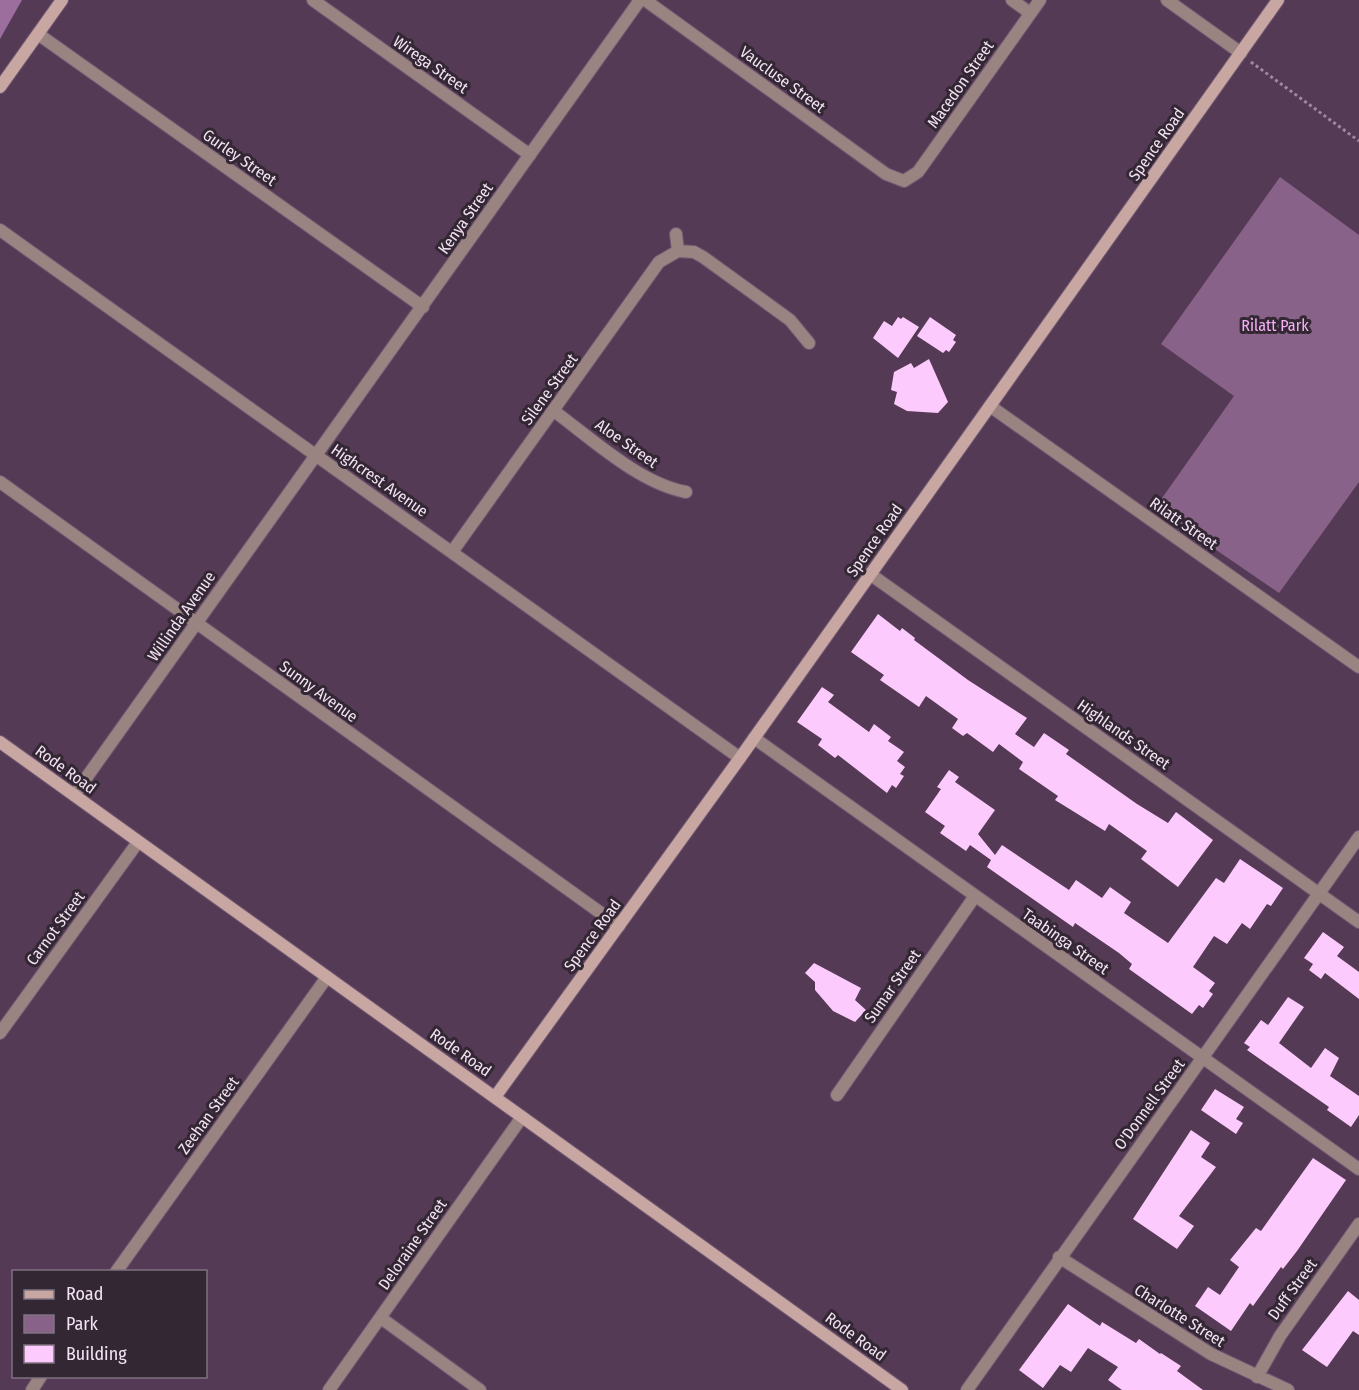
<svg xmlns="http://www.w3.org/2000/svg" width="1359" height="1390" viewBox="0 0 1359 1390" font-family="'Fira Sans Condensed',sans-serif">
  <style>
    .green { fill: #886289 }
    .forest { fill: #9c6e9d }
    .building { fill: #fdcafd }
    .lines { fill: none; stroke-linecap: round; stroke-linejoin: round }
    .street-casing { stroke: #715872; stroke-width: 14 }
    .secondary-casing { stroke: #715872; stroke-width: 14 }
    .path { stroke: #9f89a0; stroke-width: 3; stroke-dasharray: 3 3; stroke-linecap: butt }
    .street { stroke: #998482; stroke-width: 12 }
    .secondary { stroke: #c8a7a3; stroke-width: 12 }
    .labels { text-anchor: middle; stroke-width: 6; stroke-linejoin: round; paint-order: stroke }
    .street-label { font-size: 16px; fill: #f3e2f3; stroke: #332733 }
    .park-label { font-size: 16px; fill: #f3b0f4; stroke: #332733 }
  </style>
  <rect width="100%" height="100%" fill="#553a56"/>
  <path class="green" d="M 1280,177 L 1359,235 L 1359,482 L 1279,593 L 1155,508 L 1234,396 L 1161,344 Z"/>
  <path class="forest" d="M 0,0 L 22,0 L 0,39 Z"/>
  <path class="building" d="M 898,317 L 901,319 L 903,317 L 919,327 L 898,358 L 873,338 L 884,321 L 892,326 Z
    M 930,317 L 956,335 L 953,340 L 956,342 L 949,352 L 946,350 L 943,353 L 917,336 Z
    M 929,359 L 948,402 L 938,413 L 907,411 L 894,404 L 897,392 L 891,390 L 894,372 L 911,363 L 914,368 Z
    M 878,614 L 900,631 L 902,628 L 915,638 L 914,640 L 968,680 L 1027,718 L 1015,734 L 1034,747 L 1044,733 L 1069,750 L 1066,754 L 1137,804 L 1168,823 L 1176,812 L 1213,840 L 1178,887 L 1141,859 L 1147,851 L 1109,824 L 1105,831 L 1055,800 L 1058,796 L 1019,769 L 1023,762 L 999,744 L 993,752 L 967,733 L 963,736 L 952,728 L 958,719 L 926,696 L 919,707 L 880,680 L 884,675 L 851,652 Z
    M 822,687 L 834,695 L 828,702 L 869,732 L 874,724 L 891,737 L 888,741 L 904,752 L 897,761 L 905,767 L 900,774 L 904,776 L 896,788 L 892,785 L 887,793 L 838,755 L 835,758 L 818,745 L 822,739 L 797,722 Z
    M 949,770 L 959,777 L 955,782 L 995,810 L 978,834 L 995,855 L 1002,845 L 1069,890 L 1076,880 L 1102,898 L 1110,887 L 1131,902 L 1124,913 L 1168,943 L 1216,878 L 1224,883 L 1240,859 L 1283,888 L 1271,906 L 1267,904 L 1250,929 L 1242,923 L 1227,944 L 1214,936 L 1193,967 L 1215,983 L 1209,991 L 1213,994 L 1203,1008 L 1199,1005 L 1192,1014 L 1129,969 L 1132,964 L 1119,953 L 1075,923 L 1073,927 L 987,867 L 991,860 L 970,845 L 966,851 L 940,833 L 945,826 L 925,812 L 941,789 L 937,787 Z
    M 1323,932 L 1344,947 L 1337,956 L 1359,972 L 1359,999 L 1325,973 L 1321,979 L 1309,970 L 1313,964 L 1304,958 Z
    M 814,963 L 861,988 L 855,1000 L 866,1010 L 855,1022 L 833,1011 L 815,990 L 815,982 L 805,973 Z
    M 1288,997 L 1304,1007 L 1279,1043 L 1311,1068 L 1325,1048 L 1339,1058 L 1330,1076 L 1359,1096 L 1359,1115 L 1351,1127 L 1327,1110 L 1329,1107 L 1247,1050 L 1250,1047 L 1244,1043 L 1261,1020 L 1268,1025 Z
    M 1215,1089 L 1244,1107 L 1236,1119 L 1243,1123 L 1236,1134 L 1201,1110 Z
    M 1191,1130 L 1210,1143 L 1201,1157 L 1216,1167 L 1179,1216 L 1194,1226 L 1177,1249 L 1133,1219 Z
    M 1313,1158 L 1346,1180 L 1297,1251 L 1283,1269 L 1281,1267 L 1253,1306 L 1250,1303 L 1231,1331 L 1195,1306 L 1208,1287 L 1220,1295 L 1239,1267 L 1230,1260 L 1256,1228 L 1261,1231 Z
    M 1348,1291 L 1359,1300 L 1359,1335 L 1353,1331 L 1327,1367 L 1302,1350 Z
    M 1068,1304 L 1100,1326 L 1102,1322 L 1136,1343 L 1139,1339 L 1160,1354 L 1161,1353 L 1181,1366 L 1177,1371 L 1203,1390 L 1122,1390 L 1108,1380 L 1118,1367 L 1088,1348 L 1071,1372 L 1060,1365 L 1043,1388 L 1019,1370 Z"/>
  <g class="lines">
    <g class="street-casing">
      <path id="street" d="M 313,0 L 530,155
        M 645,0 L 886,174 L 904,181 L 918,172 L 1040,0
        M 1012,0 L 1030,13
        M 1167,0 L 1241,53
        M 38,34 L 423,307
        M 0,230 L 740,758
        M 676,234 L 678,251
        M 990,406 L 1359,667
        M 554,411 C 593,440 639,483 686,492
        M 0,482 L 619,926
        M 452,552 L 659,262 L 678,251 L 694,252 L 703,257 L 790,320 L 809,343
        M 870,574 L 1359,922
        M 754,738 L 1359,1169
        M 74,795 L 640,0
        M 0,1033 L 138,842
        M 837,1095 L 975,896
        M 1059,1257 L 1211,1354 L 1288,1390
        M 116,1272 L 327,977
        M 381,1318 L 480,1390
        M 1257,1377 L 1280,1336 L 1359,1224
        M 32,1390 L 41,1376
        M 329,1390 L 522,1117
        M 967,1390 L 1359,837"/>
    </g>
    <g class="secondary-casing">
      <path id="secondary" d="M 0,87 L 62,0
        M 0,742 L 902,1390
        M 495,1097 L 740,758 L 1278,0"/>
    </g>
    <path class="path" d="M 1251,62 L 1359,141"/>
    <use href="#street" class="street"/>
    <use href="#secondary" class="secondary"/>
  </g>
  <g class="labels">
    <g class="street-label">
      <text transform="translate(431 64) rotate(35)" y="6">Wirega Street</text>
      <text transform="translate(783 79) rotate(36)" y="6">Vaucluse Street</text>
      <text transform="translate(960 84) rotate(-55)" y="6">Macedon Street</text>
      <text transform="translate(1156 144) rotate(-55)" y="6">Spence Road</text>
      <text transform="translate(240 157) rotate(35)" y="6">Gurley Street</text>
      <text transform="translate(465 218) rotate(-55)" y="6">Kenya Street</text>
      <text transform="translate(549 389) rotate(-54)" y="6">Silene Street</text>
      <text transform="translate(627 443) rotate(35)" y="6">Aloe Street</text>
      <text transform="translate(380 480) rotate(35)" y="6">Highcrest Avenue</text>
      <text transform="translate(1184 523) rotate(35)" y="6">Rilatt Street</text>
      <text transform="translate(874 540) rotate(-55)" y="6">Spence Road</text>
      <text transform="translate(181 616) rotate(-55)" y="6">Willinda Avenue</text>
      <text transform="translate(319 691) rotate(36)" y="6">Sunny Avenue</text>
      <text transform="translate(1124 734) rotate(35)" y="6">Highlands Street</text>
      <text transform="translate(66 769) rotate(36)" y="6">Rode Road</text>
      <text transform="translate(55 928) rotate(-54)" y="6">Carnot Street</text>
      <text transform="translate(592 935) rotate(-54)" y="6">Spence Road</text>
      <text transform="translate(1066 941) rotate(35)" y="6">Taabinga Street</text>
      <text transform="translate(892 986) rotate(-55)" y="6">Sumar Street</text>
      <text transform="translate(461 1052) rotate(35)" y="6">Rode Road</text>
      <text transform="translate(1149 1104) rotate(-54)" y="6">O'Donnell Street</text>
      <text transform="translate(208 1115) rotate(-54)" y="6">Zeehan Street</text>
      <text transform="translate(412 1244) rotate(-55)" y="6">Deloraine Street</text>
      <text transform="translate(1292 1289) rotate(-54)" y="6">Duff Street</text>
      <text transform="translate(1180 1315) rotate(32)" y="6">Charlotte Street</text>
      <text transform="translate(856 1336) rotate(36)" y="6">Rode Road</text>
    </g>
    <g class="park-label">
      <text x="1275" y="331">Rilatt Park</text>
    </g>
  </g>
  <rect x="12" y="1270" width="195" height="108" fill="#332733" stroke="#807280" stroke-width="1.5"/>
  <rect x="24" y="1290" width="30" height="9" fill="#c8a7a3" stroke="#807280" stroke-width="1.5"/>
  <text x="66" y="1300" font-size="18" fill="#f3e2f3">Road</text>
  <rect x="24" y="1315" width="30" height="18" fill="#886289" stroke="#807280" stroke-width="1.5"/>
  <text x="66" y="1330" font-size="18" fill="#f3e2f3">Park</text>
  <rect x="24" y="1345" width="30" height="18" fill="#fdcafd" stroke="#807280" stroke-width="1.5"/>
  <text x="66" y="1360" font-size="18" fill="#f3e2f3">Building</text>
</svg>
